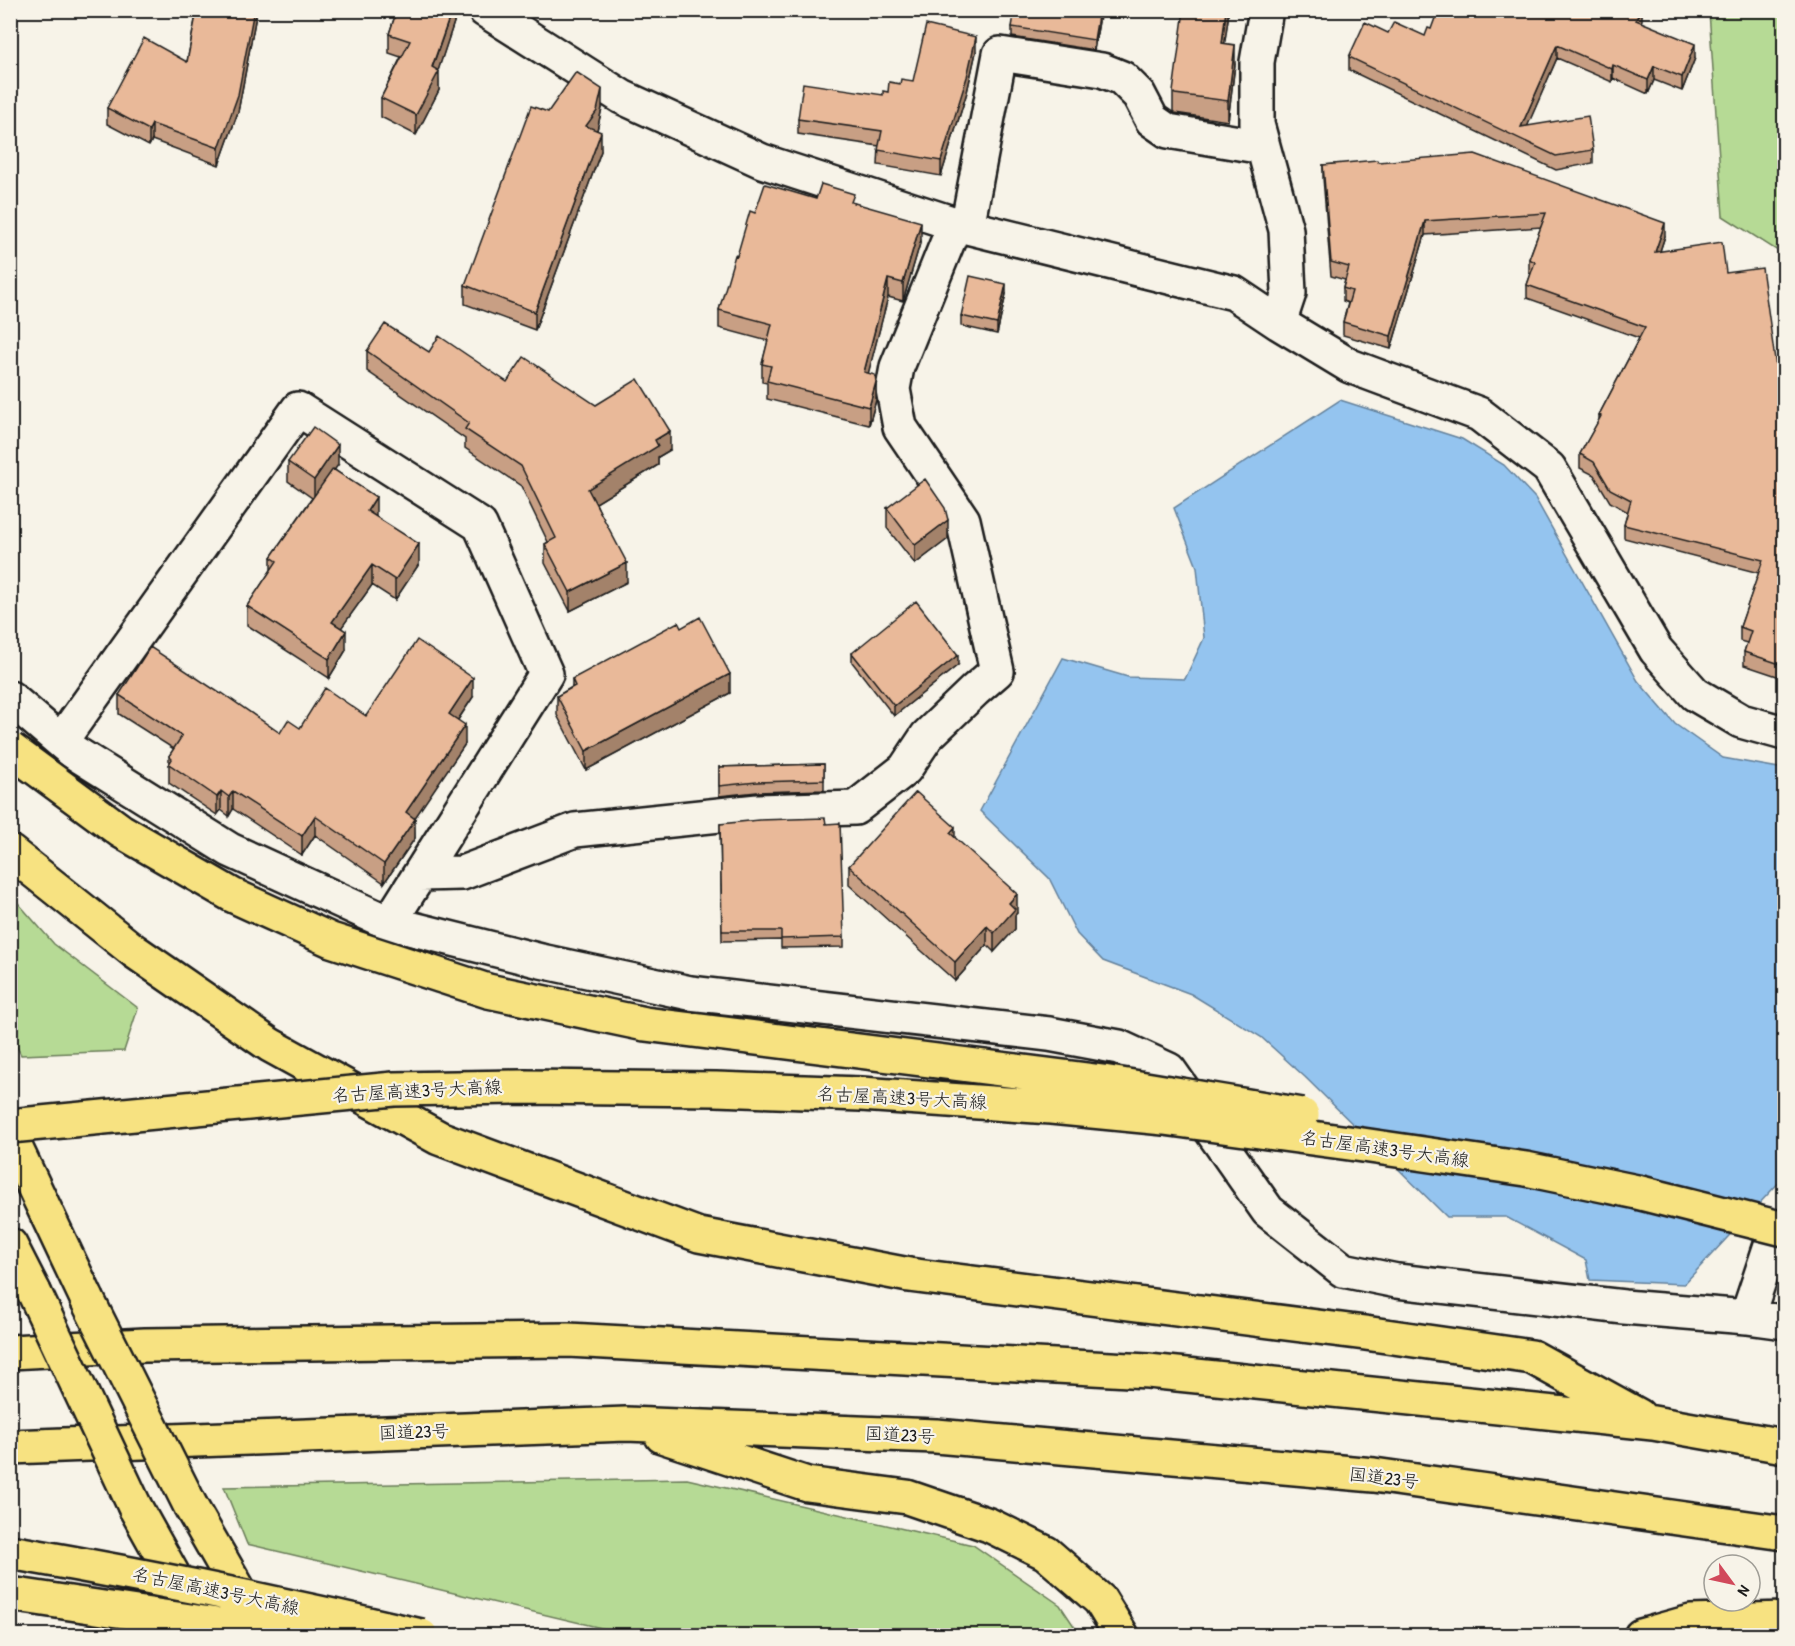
<svg xmlns="http://www.w3.org/2000/svg" width="1795" height="1646" viewBox="0 0 1795 1646" font-family="'Patrick Hand','Klee One',sans-serif">
  <style>
    .green { fill: #b6da95; stroke: #697b58; stroke-width: 1.5 }
    .water { fill: #94c4ef; stroke: #64819b; stroke-width: 1.5 }
    .lines { fill: none; stroke-linecap: round; stroke-linejoin: round }
    .minor-casing { stroke: #1c1c1c; stroke-width: 38 }
    .highway-casing { stroke: #1c1c1c; stroke-width: 38 }
    .minor { stroke: #f7f3e8; stroke-width: 33 }
    .highway { stroke: #f7e281; stroke-width: 33 }
    .highway-bridge-casing { stroke: #1c1c1c; stroke-width: 38; stroke-linecap: butt }
    .highway-bridge { stroke: #f7e281; stroke-width: 33 }
    .wall { fill: #c89f84; stroke: #1c1c1c; stroke-width: 1.5 }
    .shaded-wall { fill: #a3826b; stroke: #1c1c1c; stroke-width: 1.5 }
    .building { fill: #e9b999; stroke: #1c1c1c; stroke-width: 1.5 }
    .labels { text-anchor: middle; stroke-width: 4.5; stroke-linejoin: round; paint-order: stroke }
    .street-label { font-size: 18px; fill: #1c1c1c; stroke: #f7f3e8 }
  </style>
  <rect width="100%" height="100%" fill="#f7f3e8"/>
  <filter id="ink" filterUnits="userSpaceOnUse"><feTurbulence type="fractalNoise" baseFrequency=".0167" numOctaves="2"/><feDisplacementMap in="SourceGraphic" scale="12" xChannelSelector="R" yChannelSelector="G"/><feConvolveMatrix kernelMatrix="1 2 1 2 8 2 1 2 1" color-interpolation-filters="sRGB"/></filter>
  <g filter="url(#ink)">
    <path class="green" d="M 1709,11 L 1784,11 L 1784,255 L 1723,216 Z
      M 11,895 L 54,944 L 138,1008 L 124,1051 L 21,1055 L 11,1034 Z
      M 687,1479 L 973,1545 L 1060,1605 L 1080,1635 L 631,1635 L 247,1544 L 224,1487 Z"/>
    <path class="water" d="M 1340,400 L 1462,439 L 1504,465 L 1535,498 L 1638,681 L 1675,724 L 1723,758 L 1784,769 L 1784,1177 L 1684,1284 L 1590,1280 L 1586,1260 L 1506,1217 L 1447,1217 L 1305,1077 L 1261,1037 L 1191,994 L 1103,961 L 1077,934 L 1049,878 L 980,811 L 1063,658 L 1128,677 L 1185,679 L 1204,638 L 1197,567 L 1174,508 Z"/>
    <g class="lines">
      <g class="minor-casing">
        <path id="minor" d="M 485,10 L 622,97 L 762,161 L 955,224 L 1234,293 L 1279,323 L 1350,366 L 1479,414 L 1549,468 L 1656,650 L 1695,694 L 1741,721 L 1784,733
          M 1266,10 L 1257,62 L 1257,124 L 1286,230 L 1289,293 L 1279,323
          M 967,227 L 1000,54 L 1102,70 L 1122,78 L 1139,95 L 1152,120 L 1168,131 L 1263,147
          M 10,698 L 72,751 L 230,850 L 389,923 L 541,961 L 690,993 L 1049,1034 L 1119,1047 L 1169,1070 L 1268,1211 L 1343,1270 L 1397,1281 L 1624,1307 L 1747,1317 L 1772,1242 L 1784,1229
          M 61,741 L 298,409 L 480,525 L 546,674 L 389,923
          M 420,874 L 462,873 L 575,830 L 758,811 L 855,808 L 905,769 L 927,736 L 975,690 L 997,671 L 963,520 L 900,427 L 893,389 L 897,367 L 955,224
          M 1747,1317 L 1784,1322"/>
      </g>
      <g class="highway-casing">
        <path id="highway" d="M 10,852 L 134,951 L 270,1045 L 439,1138 L 699,1235 L 909,1275 L 1365,1333 L 1532,1357 L 1639,1416
          M 10,1136 L 87,1299
          M 10,1245 L 34,1292
          M 10,1352 L 145,1345 L 568,1340 L 1148,1371 L 1653,1423 L 1784,1446
          M 662,1436 L 807,1484 L 907,1497 L 989,1525 L 1046,1553 L 1100,1600 L 1122,1636
          M 10,1447 L 626,1424 L 936,1436 L 1374,1475 L 1784,1533
          M 135,1507 L 207,1636
          M 191,1507 L 253,1615
          M 1641,1636 L 1691,1622 L 1784,1619"/>
      </g>
      <use href="#minor" class="minor"/>
      <use href="#highway" class="highway"/>
      <g class="highway-bridge-casing">
        <path id="highway-bridge" d="M 10,749 L 121,831 L 232,895 L 331,940 L 488,991 L 645,1024 L 1103,1082 L 1302,1115
          M 10,1126 L 394,1089 L 524,1087 L 716,1089 L 861,1094 L 1051,1107 L 1164,1118 L 1349,1143 L 1526,1169 L 1637,1192 L 1784,1229
          M 34,1292 L 135,1507
          M 87,1299 L 191,1507
          M 10,1552 C 149,1576 285,1604 421,1636
          M 10,1594 L 217,1625 L 335,1636"/>
      </g>
      <use href="#highway-bridge" class="highway-bridge"/>
    </g>
    <path class="wall" d="M 197,10 L 257,10 L 238,112 L 219,165 L 152,140 L 149,146 L 107,124 L 107,108 L 187,62 Z
      M 397,10 L 458,10 L 438,70 L 439,90 L 416,135 L 381,117 L 381,98 L 401,57 L 389,53 L 389,34 Z
      M 1101,10 L 1094,50 L 1012,37 L 1012,27 Z
      M 1228,10 L 1228,19 L 1224,44 L 1235,64 L 1228,121 L 1175,113 L 1173,111 L 1173,92 Z
      M 1642,10 L 1641,22 L 1695,58 L 1682,91 L 1654,80 L 1648,94 L 1613,78 L 1612,82 L 1557,58 L 1527,126 L 1593,150 L 1593,163 L 1556,170 L 1349,70 L 1349,57 L 1388,33 L 1425,36 L 1431,29 Z
      M 976,52 L 967,92 L 941,176 L 878,165 L 879,146 L 798,134 L 798,119 L 883,95 L 900,84 L 913,81 Z
      M 602,108 L 597,130 L 601,151 L 535,330 L 465,304 L 465,285 L 548,112 Z
      M 1378,162 L 1665,236 L 1660,251 L 1726,273 L 1776,367 L 1785,369 L 1785,673 L 1783,678 L 1744,665 L 1744,652 L 1747,643 L 1740,641 L 1740,627 L 1759,573 L 1624,538 L 1624,525 L 1628,512 L 1610,502 L 1594,475 L 1580,468 L 1580,454 L 1599,420 L 1599,415 L 1639,338 L 1527,298 L 1527,285 L 1531,274 L 1529,273 L 1529,259 L 1541,227 L 1425,235 L 1391,349 L 1343,335 L 1343,322 L 1348,303 L 1343,301 L 1343,288 L 1345,280 L 1331,276 L 1323,178 L 1323,165 Z
      M 816,199 L 854,203 L 921,240 L 903,301 L 888,297 L 868,373 L 876,400 L 869,425 L 767,399 L 767,383 L 762,382 L 762,364 L 768,341 L 719,328 L 719,310 L 737,256 L 755,213 Z
      M 1006,294 L 997,334 L 961,326 L 961,316 Z
      M 367,351 L 429,352 L 507,382 L 596,405 L 670,450 L 658,457 L 658,465 L 596,503 L 627,582 L 570,611 L 545,563 L 545,544 L 548,542 L 521,486 L 465,448 L 465,439 L 367,371 Z
      M 288,462 L 338,465 L 334,469 L 419,564 L 395,600 L 372,585 L 341,628 L 346,650 L 329,678 L 247,625 L 247,606 L 271,570 L 271,557 L 312,498 L 288,481 Z
      M 887,508 L 948,539 L 915,564 L 887,528 Z
      M 681,628 L 730,693 L 586,770 L 557,715 L 557,696 L 572,687 L 572,679 Z
      M 852,653 L 958,665 L 894,716 L 852,662 Z
      M 119,695 L 280,733 L 300,728 L 473,697 L 458,720 L 465,744 L 414,818 L 415,838 L 384,883 L 315,835 L 302,855 L 233,809 L 229,816 L 221,810 L 217,815 L 169,783 L 169,756 L 174,749 L 119,714 Z
      M 824,764 L 824,790 L 757,792 L 719,796 L 719,767 Z
      M 720,824 L 826,824 L 844,937 L 844,947 L 781,948 L 781,940 L 722,941 Z
      M 955,838 L 1017,913 L 1015,915 L 1015,929 L 994,952 L 987,945 L 955,981 L 849,885 L 849,866 Z"/>
    <path class="shaded-wall" d="M 254,10 L 257,10 L 238,112 L 219,165 L 219,148 Z
      M 452,10 L 458,10 L 436,77 L 439,71 L 439,90 L 416,135 L 416,115 Z
      M 1099,10 L 1101,10 L 1094,50 L 1094,40 Z
      M 1226,10 L 1228,10 L 1228,19 L 1222,63 L 1222,43 Z
      M 1640,10 L 1642,10 L 1642,20 L 1636,33 L 1636,20 Z
      M 976,37 L 976,52 L 967,92 L 941,176 L 941,161 Z
      M 1695,44 L 1695,58 L 1682,91 L 1682,77 Z
      M 1235,45 L 1235,64 L 1228,121 L 1228,101 Z
      M 1557,45 L 1557,58 L 1521,141 L 1521,127 Z
      M 1613,65 L 1613,78 L 1612,82 L 1612,69 Z
      M 1654,66 L 1654,80 L 1648,94 L 1648,80 Z
      M 602,89 L 602,108 L 597,130 L 586,145 L 586,126 Z
      M 152,124 L 152,140 L 149,146 L 149,130 Z
      M 601,132 L 601,151 L 535,330 L 535,312 Z
      M 1425,221 L 1425,235 L 1391,349 L 1391,336 Z
      M 921,222 L 921,240 L 903,301 L 903,283 Z
      M 1665,223 L 1665,236 L 1655,266 L 1655,252 Z
      M 888,279 L 888,297 L 864,390 L 864,372 Z
      M 1006,284 L 1006,294 L 997,334 L 997,324 Z
      M 876,382 L 876,400 L 869,425 L 869,407 Z
      M 670,431 L 670,450 L 658,457 L 658,465 L 588,508 L 588,489 L 655,440 Z
      M 338,445 L 338,465 L 314,499 L 314,480 Z
      M 376,497 L 376,517 L 367,511 Z
      M 948,520 L 948,539 L 915,564 L 915,545 Z
      M 419,544 L 419,564 L 395,600 L 395,580 Z
      M 627,563 L 627,582 L 570,611 L 570,592 Z
      M 372,565 L 372,585 L 332,641 L 332,622 Z
      M 346,631 L 346,650 L 329,678 L 329,659 Z
      M 958,655 L 958,665 L 894,716 L 894,706 Z
      M 1785,660 L 1785,673 L 1783,678 L 1783,665 Z
      M 730,674 L 730,693 L 586,770 L 586,751 Z
      M 473,678 L 473,697 L 449,733 L 449,714 Z
      M 465,725 L 465,744 L 406,831 L 406,812 Z
      M 221,791 L 221,810 L 217,815 L 217,797 Z
      M 233,791 L 233,809 L 229,816 L 229,797 Z
      M 315,816 L 315,835 L 302,855 L 302,836 Z
      M 415,819 L 415,838 L 384,883 L 384,864 Z
      M 955,827 L 955,846 L 950,833 Z
      M 1017,894 L 1017,913 L 1015,915 L 1015,929 L 994,952 L 994,933 L 1009,903 Z
      M 987,926 L 987,945 L 955,981 L 955,962 Z"/>
    <path class="building" d="M 197,10 L 254,10 L 238,95 L 219,148 L 152,124 L 149,130 L 107,108 L 144,38 L 187,62 Z
      M 397,10 L 452,10 L 432,67 L 439,71 L 416,115 L 381,98 L 410,41 L 389,34 Z
      M 1015,10 L 1099,10 L 1094,40 L 1012,27 Z
      M 1184,10 L 1226,10 L 1222,43 L 1235,45 L 1228,101 L 1175,94 L 1173,92 Z
      M 1438,10 L 1640,10 L 1636,20 L 1695,44 L 1682,77 L 1654,66 L 1648,80 L 1613,65 L 1612,69 L 1557,45 L 1521,127 L 1588,116 L 1593,150 L 1556,156 L 1349,57 L 1365,22 L 1388,33 L 1394,22 L 1425,36 L 1428,28 L 1431,29 Z
      M 926,25 L 976,37 L 967,77 L 941,161 L 878,150 L 882,131 L 798,119 L 803,83 L 883,95 L 883,91 L 888,92 L 889,82 L 900,84 L 901,79 L 913,81 Z
      M 576,72 L 602,89 L 597,111 L 586,126 L 601,132 L 535,312 L 465,285 L 531,106 L 548,112 Z
      M 1475,154 L 1665,223 L 1655,252 L 1722,242 L 1726,273 L 1762,268 L 1776,367 L 1785,369 L 1785,660 L 1783,665 L 1744,652 L 1751,631 L 1740,627 L 1763,560 L 1624,525 L 1631,500 L 1610,489 L 1594,462 L 1580,454 L 1601,416 L 1599,415 L 1645,327 L 1527,285 L 1535,262 L 1529,259 L 1546,213 L 1425,221 L 1391,336 L 1343,322 L 1352,291 L 1343,288 L 1349,267 L 1331,262 L 1323,165 L 1377,160 L 1378,162 Z
      M 765,184 L 816,199 L 821,184 L 854,194 L 851,202 L 921,222 L 903,283 L 888,279 L 864,372 L 875,375 L 876,382 L 869,407 L 767,381 L 771,366 L 762,364 L 772,324 L 719,310 L 735,255 L 737,256 L 750,211 L 755,213 Z
      M 970,276 L 1006,284 L 997,324 L 961,316 Z
      M 385,324 L 429,352 L 439,336 L 507,382 L 524,357 L 596,405 L 638,379 L 670,431 L 655,440 L 658,446 L 588,489 L 627,563 L 570,592 L 545,544 L 556,538 L 521,466 L 465,429 L 469,423 L 367,351 Z
      M 313,427 L 338,445 L 314,480 L 288,462 Z
      M 333,469 L 376,497 L 367,511 L 419,544 L 395,580 L 372,565 L 332,622 L 346,631 L 329,659 L 247,606 L 277,561 L 271,557 Z
      M 925,479 L 945,508 L 948,520 L 915,545 L 887,508 Z
      M 916,601 L 958,655 L 894,706 L 852,653 Z
      M 700,617 L 730,674 L 586,751 L 557,696 L 575,686 L 572,679 L 678,622 L 681,628 Z
      M 417,640 L 473,678 L 449,714 L 465,725 L 406,812 L 415,819 L 384,864 L 315,816 L 302,836 L 233,791 L 229,797 L 221,791 L 217,797 L 169,764 L 172,759 L 169,756 L 182,736 L 119,695 L 150,647 L 221,694 L 222,693 L 280,733 L 288,720 L 300,728 L 325,688 L 366,716 Z
      M 824,764 L 824,780 L 757,782 L 719,786 L 719,767 Z
      M 916,792 L 955,827 L 950,833 L 1017,894 L 1009,903 L 1015,909 L 994,933 L 987,926 L 955,962 L 849,866 Z
      M 825,818 L 826,824 L 840,823 L 844,937 L 781,939 L 781,931 L 722,931 L 720,824 L 759,820 Z"/>
  </g>
  <g class="labels">
    <g class="street-label">
      <text transform="translate(417 1091) rotate(-3)" y="6">名古屋高速3号大高線</text>
      <text transform="translate(902 1098) rotate(3)" y="6">名古屋高速3号大高線</text>
      <text transform="translate(1385 1149) rotate(8)" y="6">名古屋高速3号大高線</text>
      <text transform="translate(414 1432) rotate(-2)" y="6">国道23号</text>
      <text transform="translate(900 1435) rotate(3)" y="6">国道23号</text>
      <text transform="translate(1384 1478) rotate(7)" y="6">国道23号</text>
      <text transform="translate(216 1591) rotate(12)" y="6">名古屋高速3号大高線</text>
    </g>
  </g>
  <rect width="1795" height="1646" fill="none" stroke="#f7f3e8" stroke-width="36"/>
  <rect x="18" y="18" width="1759" height="1610" fill="none" stroke="#1c1c1c" stroke-width="2" filter="url(#ink)"/>
  <g transform="translate(1732 1583) rotate(123)"><circle r="28" fill="#f7f3e8" stroke="#9f9d96" stroke-width="1.5"/>
  <path d="M0-4.5L10 22L0 15L-10 22Z" fill="#d1495b"/>
  <text y="-9" font-size="16" font-weight="bold" text-anchor="middle" fill="#1c1c1c">N</text>
  </g>
</svg>
